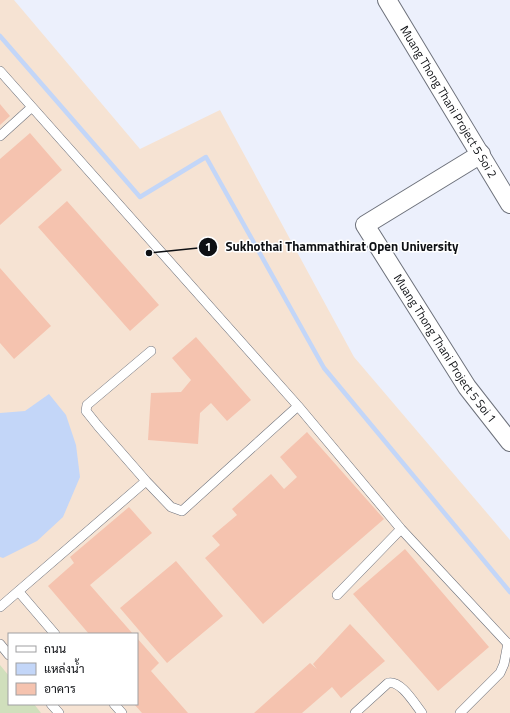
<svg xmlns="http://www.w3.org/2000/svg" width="510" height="713" viewBox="0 0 510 713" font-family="'Titillium Web',Sarabun,sans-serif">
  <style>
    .education { fill: #f6e3d3; fill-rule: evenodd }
    .green { fill: #d0dfbc }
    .water { fill: #c3d6f8 }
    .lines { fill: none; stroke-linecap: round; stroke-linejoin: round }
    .stream { stroke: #c3d6f8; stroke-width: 4.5 }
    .building { fill: #f5c3af }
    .service-casing { stroke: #6d717b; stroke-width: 10 }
    .minor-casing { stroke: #6d717b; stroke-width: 20 }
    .service { stroke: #fff; stroke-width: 9 }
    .minor { stroke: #fff; stroke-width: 18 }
    .labels { text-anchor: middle; stroke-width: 3; stroke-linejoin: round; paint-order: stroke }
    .street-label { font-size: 12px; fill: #0e1014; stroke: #fff }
    .leader { fill: none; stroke: #0e1014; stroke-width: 1.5 }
    .callout-dot { fill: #0e1014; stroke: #fff; stroke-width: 1.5 }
    .mark-label { font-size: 12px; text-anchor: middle; font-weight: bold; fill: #fff }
    .callout-label { font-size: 13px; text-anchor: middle; font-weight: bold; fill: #0e1014; stroke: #fff; stroke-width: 3; stroke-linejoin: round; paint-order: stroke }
  </style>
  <rect width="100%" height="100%" fill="#ecf0fc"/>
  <path class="education" d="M 0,0 L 14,0 L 140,149 L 220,110 L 354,357 L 510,540 L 510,713 L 0,713 ZM 9,634 L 137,634 L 137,704 L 9,704 Z"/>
  <path class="green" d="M 0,665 L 9,676 L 9,704 L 34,704 L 41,713 L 0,713 Z"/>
  <path class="water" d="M 49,394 L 66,415 L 76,445 L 80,477 L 63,517 L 37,541 L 3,558 L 0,557 L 0,413 L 25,411 Z"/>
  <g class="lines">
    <path class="stream" d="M 0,36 L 140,197 L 206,157 L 324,368 L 510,592"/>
  </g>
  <path class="building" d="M 0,104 L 10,116 L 0,125 Z
    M 30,133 L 62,170 L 0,225 L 0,159 Z
    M 67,201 L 159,305 L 130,331 L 38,227 Z
    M 0,268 L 51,326 L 14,359 L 0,343 Z
    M 196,337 L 251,400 L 227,421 L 211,403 L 200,413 L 198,444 L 148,440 L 151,393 L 181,392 L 191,380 L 172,358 Z
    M 307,432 L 384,519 L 263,624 L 205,558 L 220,545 L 212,536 L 237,515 L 232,509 L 271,474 L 284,489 L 297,477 L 280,457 Z
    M 129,507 L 152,533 L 90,585 L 133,634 L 89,634 L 48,586 L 74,563 L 70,557 Z
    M 405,549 L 489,647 L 438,691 L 353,594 Z
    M 176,561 L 223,616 L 167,663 L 120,608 Z
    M 350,624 L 385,661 L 341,698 L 332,687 L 302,713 L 254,713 L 310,663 L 317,669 L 313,664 Z
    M 137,638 L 159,663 L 151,671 L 188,713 L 142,713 L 134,704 L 137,704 Z"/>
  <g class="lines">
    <g class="service-casing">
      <path id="service" d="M 0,71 L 298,406 L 401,529 L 510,646
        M 0,136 L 32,107
        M 151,351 L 87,405 L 86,411 L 98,426 L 146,481 L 171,507 L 182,511 L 298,406
        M 19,592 L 55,634
        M 337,595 L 401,529
        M 0,607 L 146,481
        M 0,644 L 9,655
        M 51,704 L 59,713
        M 114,704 L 122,713
        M 355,713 L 388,683 C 401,680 414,703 422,713
        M 460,713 L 500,673 L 504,664 L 508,643"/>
    </g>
    <g class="minor-casing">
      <g id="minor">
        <path id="s1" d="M 387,0 L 510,204"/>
        <path id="s2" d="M 481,154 L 365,225 L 467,387 L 510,442"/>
      </g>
    </g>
    <use href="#service" class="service"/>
    <use href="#minor" class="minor"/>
  </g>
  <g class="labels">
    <g class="street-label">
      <text dy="4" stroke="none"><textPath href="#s1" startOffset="119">Muang Thong Thani Project 5 Soi 2</textPath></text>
      <text dy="4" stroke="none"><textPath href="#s2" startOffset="283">Muang Thong Thani Project 5 Soi 1</textPath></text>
    </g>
  </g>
  <path class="leader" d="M149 253L208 247"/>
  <g class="callout-dot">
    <circle cx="149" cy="253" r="4"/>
    <circle cx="208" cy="247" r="10"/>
  </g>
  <g class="mark-label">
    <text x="208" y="251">1</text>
  </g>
  <g class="callout-label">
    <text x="342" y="251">Sukhothai Thammathirat Open University</text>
  </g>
  <rect x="8" y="633" width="130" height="72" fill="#ffffff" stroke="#9f9fa1"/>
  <rect x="16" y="646" width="20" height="6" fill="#ffffff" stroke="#9f9fa1"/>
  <text x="44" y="653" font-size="12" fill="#0e1014">ถนน</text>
  <rect x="16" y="663" width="20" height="12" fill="#c3d6f8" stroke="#9f9fa1"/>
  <text x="44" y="673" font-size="12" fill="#0e1014">แหล่งน้ำ</text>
  <rect x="16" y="683" width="20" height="12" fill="#f5c3af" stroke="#9f9fa1"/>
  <text x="44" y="693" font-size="12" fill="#0e1014">อาคาร</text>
</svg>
